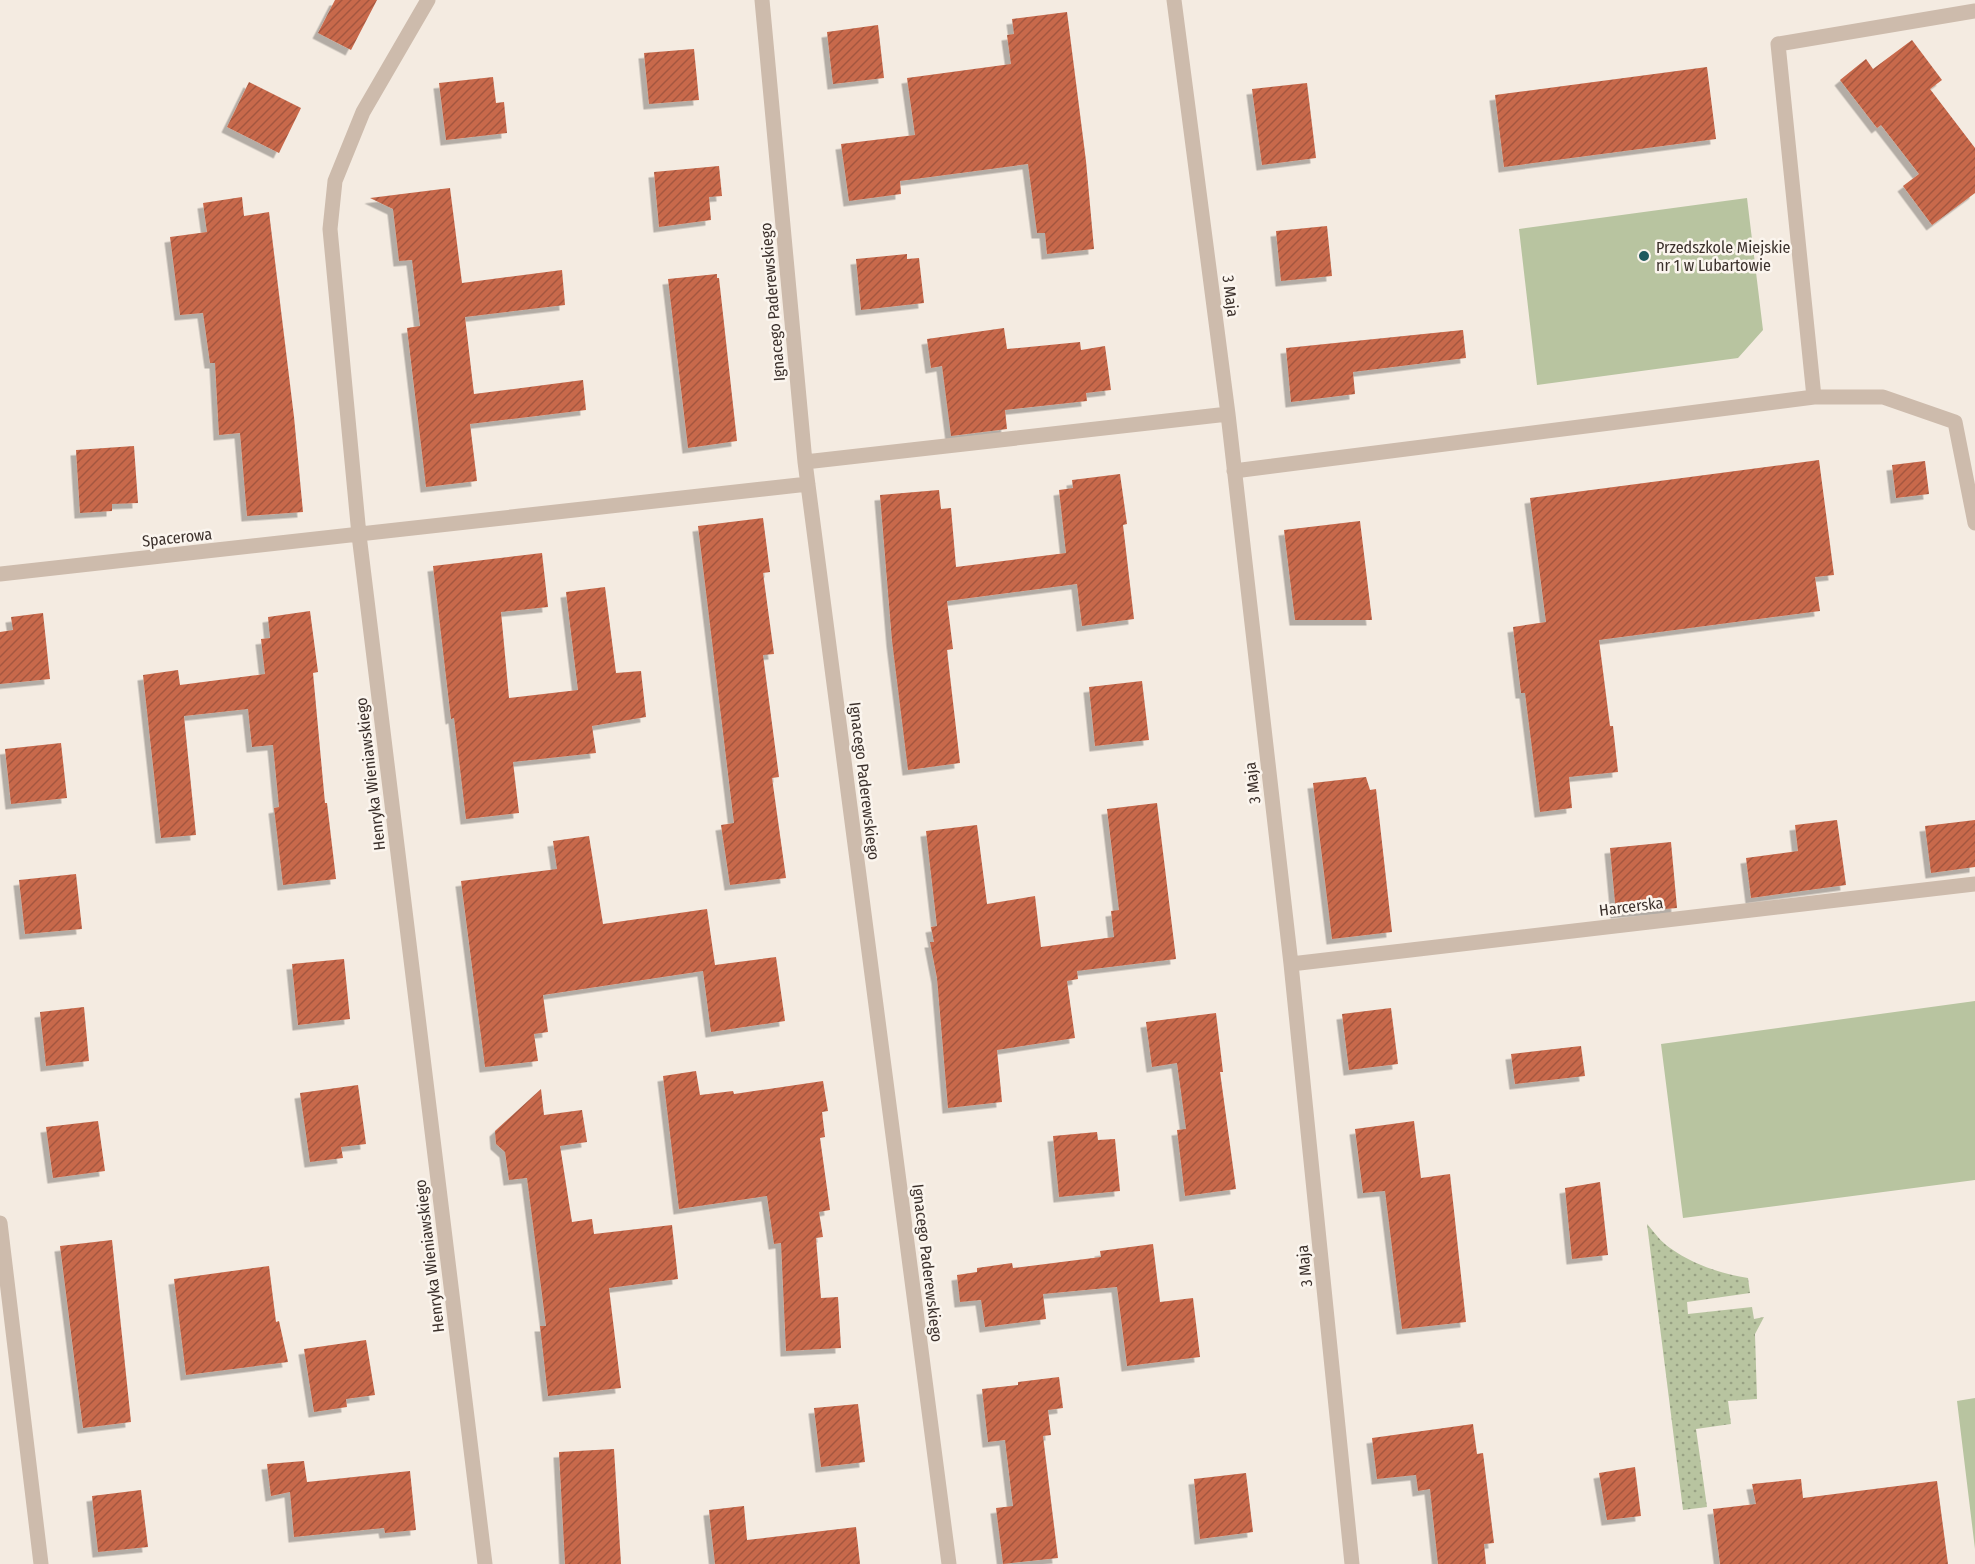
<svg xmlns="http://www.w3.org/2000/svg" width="1975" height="1564" viewBox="0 0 1975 1564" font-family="'Fira Sans Condensed',sans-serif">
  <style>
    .grass { fill: url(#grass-dots) }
    .park { fill: #b8c4a0 }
    .building { fill: url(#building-hatch); filter: url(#shadow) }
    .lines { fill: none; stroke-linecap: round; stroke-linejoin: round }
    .minor { stroke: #cdbbac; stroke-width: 15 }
    .poi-dot { fill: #1f5a5e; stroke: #fbf5ee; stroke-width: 2 }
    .labels { text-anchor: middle; stroke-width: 5; stroke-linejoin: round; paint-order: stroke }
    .poi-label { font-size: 16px; fill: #3b302b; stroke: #fbf5ee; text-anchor: start }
    .street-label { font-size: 16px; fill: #3b302b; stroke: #fbf5ee }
  </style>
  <defs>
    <pattern id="grass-dots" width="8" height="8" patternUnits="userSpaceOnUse" patternTransform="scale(1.5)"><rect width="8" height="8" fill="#b8c4a0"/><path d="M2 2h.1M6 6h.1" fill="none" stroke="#97a083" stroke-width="1.8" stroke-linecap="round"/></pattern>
    <pattern id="building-hatch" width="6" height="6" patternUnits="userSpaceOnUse" patternTransform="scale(1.5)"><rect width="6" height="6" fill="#c8694b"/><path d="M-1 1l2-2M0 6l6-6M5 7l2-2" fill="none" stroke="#a4573f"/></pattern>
    <filter id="shadow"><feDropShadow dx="-5.5" dy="5.5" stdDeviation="0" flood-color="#0004"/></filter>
  </defs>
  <rect width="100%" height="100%" fill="#f4ebe1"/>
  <path class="grass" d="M 1647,1224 C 1654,1232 1661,1242 1670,1248 C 1692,1264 1721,1274 1748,1278 L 1750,1293 L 1687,1302 L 1688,1314 L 1752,1307 L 1754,1319 L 1764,1317 L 1755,1334 L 1757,1399 L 1728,1401 L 1731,1424 L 1696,1429 L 1707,1507 L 1683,1510 Z"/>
  <path class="park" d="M 1747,198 L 1763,330 L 1738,358 L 1537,385 L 1519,229 Z
    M 1975,1001 L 1975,1180 L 1683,1218 L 1661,1044 Z
    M 1975,1398 L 1975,1549 L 1957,1401 Z"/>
  <path class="building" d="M 335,0 L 377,0 L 351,50 L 318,33 Z
    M 1067,12 L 1086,161 L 1094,249 L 1047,254 L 1045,233 L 1037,233 L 1028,164 L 900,181 L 901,194 L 849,201 L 841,144 L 915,135 L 907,78 L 1011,64 L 1007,35 L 1014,34 L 1012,19 Z
    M 878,25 L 884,78 L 833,84 L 827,32 Z
    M 1912,40 L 1942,80 L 1930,89 L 1975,148 L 1975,193 L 1932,225 L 1903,186 L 1919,174 L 1881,125 L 1877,128 L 1840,80 L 1866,59 L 1873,69 Z
    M 694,49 L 699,100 L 649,104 L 644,53 Z
    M 1707,67 L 1716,139 L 1504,167 L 1495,95 Z
    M 493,77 L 496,103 L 504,102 L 507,133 L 446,140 L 439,83 Z
    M 249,82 L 301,108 L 279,153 L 227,127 Z
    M 1307,83 L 1316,158 L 1262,165 L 1252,89 Z
    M 719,166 L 722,196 L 709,197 L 711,220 L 659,227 L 654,172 Z
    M 450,188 L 462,283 L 562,270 L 565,305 L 465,317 L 474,394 L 583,380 L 586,410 L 470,424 L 477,481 L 426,487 L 407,328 L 420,326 L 412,260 L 399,261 L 393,209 L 370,198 Z
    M 242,197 L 244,216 L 269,212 L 294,417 L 303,512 L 247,516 L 240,433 L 219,435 L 215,363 L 210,363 L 203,313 L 180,315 L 170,237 L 207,232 L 203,203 Z
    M 1327,226 L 1332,276 L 1281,281 L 1276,231 Z
    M 907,254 L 907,259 L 919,258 L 924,303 L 861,310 L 856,259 Z
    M 717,274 L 717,278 L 719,278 L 737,441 L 688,448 L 668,279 Z
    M 1004,328 L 1007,349 L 1080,342 L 1081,350 L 1105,346 L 1111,390 L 1086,393 L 1087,401 L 1005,410 L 1007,429 L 951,436 L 942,366 L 931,368 L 927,339 Z
    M 1463,330 L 1466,358 L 1353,372 L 1355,394 L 1291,402 L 1286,348 Z
    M 134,446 L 138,503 L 112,504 L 112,511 L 80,513 L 76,450 Z
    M 1819,460 L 1834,575 L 1815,577 L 1820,611 L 1599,640 L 1610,726 L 1613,726 L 1618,772 L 1569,777 L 1572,808 L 1540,812 L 1525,693 L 1521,693 L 1513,627 L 1546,622 L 1530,498 Z
    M 1925,461 L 1929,494 L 1896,498 L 1892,465 Z
    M 1120,474 L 1127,524 L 1123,525 L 1134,619 L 1082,626 L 1077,584 L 947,601 L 953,649 L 947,650 L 960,763 L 908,770 L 892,641 L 880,495 L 939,490 L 941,509 L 951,508 L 956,567 L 1066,553 L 1059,490 L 1073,488 L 1072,480 Z
    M 763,518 L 770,572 L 763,573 L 774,654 L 763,655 L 779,777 L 772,778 L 786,878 L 730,885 L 721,825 L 734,823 L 698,526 Z
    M 1360,521 L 1372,620 L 1295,620 L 1284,530 Z
    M 542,553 L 548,607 L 501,612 L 509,698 L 578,690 L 566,592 L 605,587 L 616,673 L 641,671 L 646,717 L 592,726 L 596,753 L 513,762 L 519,813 L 466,819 L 454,718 L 451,719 L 433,566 Z
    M 310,611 L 318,672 L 313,673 L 325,803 L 327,803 L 336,879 L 283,885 L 274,808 L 279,807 L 273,745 L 252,747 L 248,709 L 184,716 L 196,835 L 161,838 L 143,675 L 178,670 L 180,685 L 265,674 L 261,639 L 270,638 L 268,617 Z
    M 43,613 L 50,679 L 0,684 L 0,632 L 13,630 L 11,617 Z
    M 1142,681 L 1149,740 L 1095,746 L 1089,687 Z
    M 61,743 L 67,798 L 11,804 L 5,749 Z
    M 1366,777 L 1370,790 L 1376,789 L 1392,932 L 1332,939 L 1313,783 Z
    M 1157,803 L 1176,959 L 1077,971 L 1078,979 L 1067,981 L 1075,1038 L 997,1050 L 1002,1102 L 948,1108 L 937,978 L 930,942 L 934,942 L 931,927 L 937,926 L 926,831 L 977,825 L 987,904 L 1035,896 L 1041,947 L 1114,937 L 1111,911 L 1119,910 L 1107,809 Z
    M 1837,820 L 1846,885 L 1751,898 L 1746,858 L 1798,851 L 1795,825 Z
    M 1975,820 L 1975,867 L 1931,873 L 1925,826 Z
    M 589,836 L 603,924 L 707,909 L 715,965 L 776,957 L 785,1021 L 711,1032 L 703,971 L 543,995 L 548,1032 L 534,1034 L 538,1061 L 485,1067 L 461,881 L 557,869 L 553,841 Z
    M 1671,842 L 1677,908 L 1616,913 L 1610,848 Z
    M 76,874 L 82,929 L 25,934 L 19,880 Z
    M 344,959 L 350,1019 L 298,1025 L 292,964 Z
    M 84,1007 L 89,1061 L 46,1066 L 40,1012 Z
    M 1391,1008 L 1398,1064 L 1349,1070 L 1342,1014 Z
    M 1216,1013 L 1223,1072 L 1220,1072 L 1236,1189 L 1185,1196 L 1177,1130 L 1186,1129 L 1177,1063 L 1152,1067 L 1146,1022 Z
    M 1581,1046 L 1585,1076 L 1515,1084 L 1511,1054 Z
    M 696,1071 L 700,1095 L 733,1091 L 734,1094 L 823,1081 L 828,1111 L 822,1112 L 825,1137 L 820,1138 L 830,1210 L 819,1212 L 823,1237 L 816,1238 L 821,1298 L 838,1297 L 841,1348 L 786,1351 L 781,1243 L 774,1244 L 767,1196 L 679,1209 L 663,1076 Z
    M 358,1085 L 366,1144 L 341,1147 L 343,1158 L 310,1162 L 300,1093 Z
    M 541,1089 L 544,1115 L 582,1110 L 587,1142 L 560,1146 L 572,1222 L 592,1219 L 594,1234 L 672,1225 L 678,1279 L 609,1288 L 621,1388 L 548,1396 L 540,1326 L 546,1326 L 527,1178 L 509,1180 L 505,1152 L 496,1144 L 495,1131 Z
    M 98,1121 L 105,1171 L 53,1178 L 46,1127 Z
    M 1414,1121 L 1421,1178 L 1450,1174 L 1466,1322 L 1402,1329 L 1385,1191 L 1363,1193 L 1355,1129 Z
    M 1097,1132 L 1098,1140 L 1115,1139 L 1120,1191 L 1059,1197 L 1053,1136 Z
    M 1600,1182 L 1608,1255 L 1572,1259 L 1565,1188 Z
    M 112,1240 L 131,1422 L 83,1428 L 60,1246 Z
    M 1153,1244 L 1160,1302 L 1193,1298 L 1200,1357 L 1127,1366 L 1117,1287 L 1043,1294 L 1046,1319 L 985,1327 L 981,1300 L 960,1302 L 957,1275 L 977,1272 L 977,1268 L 1012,1263 L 1013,1268 L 1101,1257 L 1100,1251 Z
    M 269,1266 L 276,1322 L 279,1321 L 288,1362 L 186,1375 L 174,1279 Z
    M 366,1340 L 375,1395 L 346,1399 L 347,1407 L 314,1412 L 304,1349 Z
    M 1059,1377 L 1063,1408 L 1048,1410 L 1051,1435 L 1043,1436 L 1058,1558 L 1003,1564 L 996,1508 L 1013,1506 L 1005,1440 L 988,1442 L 982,1389 L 1018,1385 L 1018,1382 Z
    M 858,1404 L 865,1462 L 821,1467 L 814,1408 Z
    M 1473,1424 L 1477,1454 L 1483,1453 L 1494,1543 L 1484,1544 L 1486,1564 L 1438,1564 L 1430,1489 L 1418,1491 L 1416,1475 L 1377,1479 L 1372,1438 Z
    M 614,1449 L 621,1564 L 565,1564 L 559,1452 Z
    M 304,1461 L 307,1482 L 410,1471 L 416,1530 L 385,1533 L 384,1528 L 294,1537 L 290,1492 L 271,1496 L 267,1464 Z
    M 1635,1467 L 1641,1516 L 1607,1520 L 1599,1473 Z
    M 1246,1473 L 1253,1532 L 1200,1539 L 1194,1479 Z
    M 1801,1479 L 1803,1498 L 1937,1481 L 1948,1564 L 1720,1564 L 1713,1509 L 1756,1504 L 1752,1484 Z
    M 141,1490 L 148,1547 L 98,1552 L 92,1496 Z
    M 744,1506 L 747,1540 L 856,1527 L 860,1564 L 715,1564 L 709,1510 Z"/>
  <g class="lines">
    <path class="minor" d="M 428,0 L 363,112 L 335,181 L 330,229 L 359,535 L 485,1564
      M 762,0 L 805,462 L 949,1564
      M 1174,0 L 1228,414 L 1291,964 L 1352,1564
      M 1814,397 L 1778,44 L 1975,11
      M 805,462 L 1228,414
      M 1234,471 L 1814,397 L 1883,397 L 1955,422 L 1975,523
      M 0,574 L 808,484
      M 1291,964 L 1975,884
      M 0,1223 L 41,1564"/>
  </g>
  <circle class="poi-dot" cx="1644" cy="256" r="6"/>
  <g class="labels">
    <g class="poi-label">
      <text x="1656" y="253">Przedszkole Miejskie<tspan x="1656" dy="18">nr 1 w Lubartowie</tspan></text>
    </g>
    <g class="street-label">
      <text transform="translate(1231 296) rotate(83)" y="6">3 Maja</text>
      <text transform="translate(772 302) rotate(-95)" y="6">Ignacego Paderewskiego</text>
      <text transform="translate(177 537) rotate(-6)" y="6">Spacerowa</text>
      <text transform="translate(370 774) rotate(-97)" y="6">Henryka Wieniawskiego</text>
      <text transform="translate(865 781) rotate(83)" y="6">Ignacego Paderewskiego</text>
      <text transform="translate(1252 783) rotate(-97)" y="6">3 Maja</text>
      <text transform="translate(1631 906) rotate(-7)" y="6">Harcerska</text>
      <text transform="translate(429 1256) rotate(-97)" y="6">Henryka Wieniawskiego</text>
      <text transform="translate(928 1263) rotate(83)" y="6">Ignacego Paderewskiego</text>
      <text transform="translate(1304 1266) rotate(-96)" y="6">3 Maja</text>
    </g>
  </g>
</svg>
